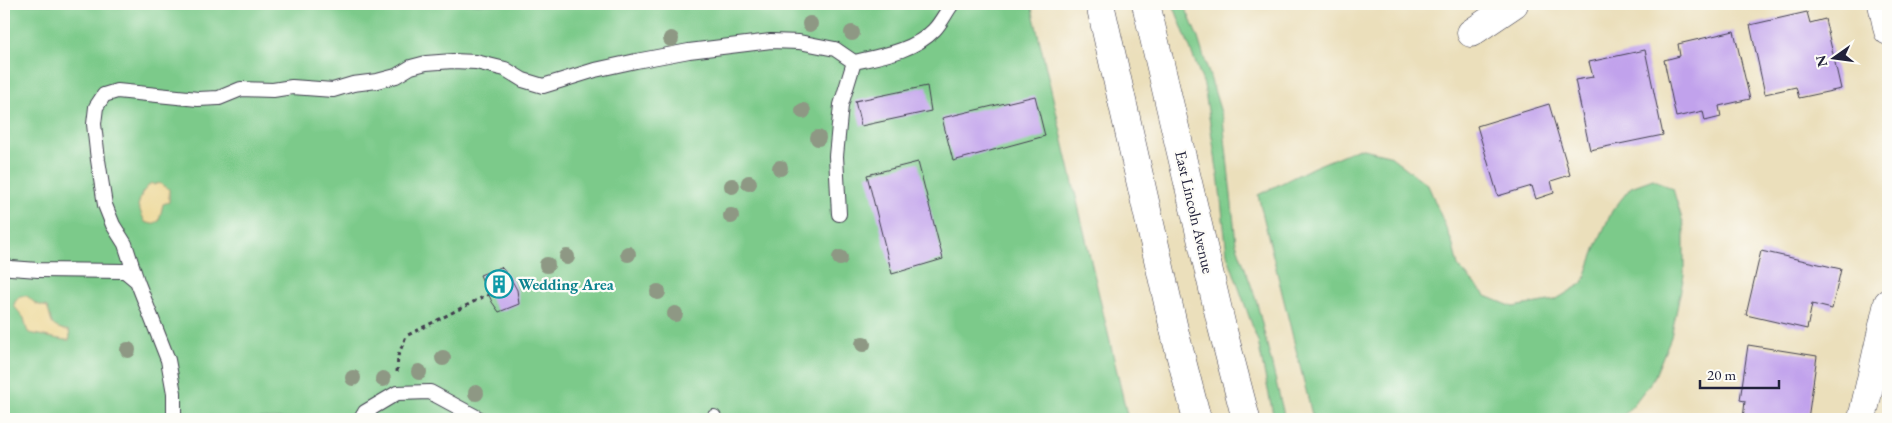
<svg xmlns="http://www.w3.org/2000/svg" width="1892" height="423" viewBox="0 0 1892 423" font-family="'EB Garamond',serif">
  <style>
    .green { fill: #7cca8a; stroke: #4f7662 }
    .sand { fill: #eeda9e; stroke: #887e6c }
    .building { fill: #c1a2ec }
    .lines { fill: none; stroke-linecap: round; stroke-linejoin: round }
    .lane-casing { stroke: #403e4e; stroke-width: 16 }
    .street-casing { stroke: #403e4e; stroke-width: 29 }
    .primary-casing { stroke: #403e4e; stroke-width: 29 }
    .path { stroke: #403e4e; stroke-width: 3; stroke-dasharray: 4 4; stroke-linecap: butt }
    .lane { stroke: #fff; stroke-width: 14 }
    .street { stroke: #fff; stroke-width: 28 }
    .primary { stroke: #fff; stroke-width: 28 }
    .tree { fill: #8e9884 }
    .labels { text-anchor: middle; stroke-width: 4.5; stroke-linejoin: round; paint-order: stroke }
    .street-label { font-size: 16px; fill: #22223b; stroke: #fdfcf7 }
    .culture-label { font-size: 16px; font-weight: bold; fill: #0d838f; stroke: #fdfcf7; text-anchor: start }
  </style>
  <rect width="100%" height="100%" fill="#fdfcf7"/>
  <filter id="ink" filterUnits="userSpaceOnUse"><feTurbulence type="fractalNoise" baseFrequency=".02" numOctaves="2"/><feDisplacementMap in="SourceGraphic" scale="10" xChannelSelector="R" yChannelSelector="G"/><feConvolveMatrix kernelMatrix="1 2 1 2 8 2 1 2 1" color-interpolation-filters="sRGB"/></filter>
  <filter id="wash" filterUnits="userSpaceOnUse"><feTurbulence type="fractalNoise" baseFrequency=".0096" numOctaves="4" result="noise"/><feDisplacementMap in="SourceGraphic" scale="20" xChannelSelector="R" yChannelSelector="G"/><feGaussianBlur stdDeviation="1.12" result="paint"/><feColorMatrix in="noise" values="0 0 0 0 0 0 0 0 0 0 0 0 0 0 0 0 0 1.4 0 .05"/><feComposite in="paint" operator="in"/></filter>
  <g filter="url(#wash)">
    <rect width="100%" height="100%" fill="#ebdfbb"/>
    <path class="green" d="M 4,4 L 1031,4 L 1128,419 L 4,419 Z
      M 1173,4 L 1184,4 L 1198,38 L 1223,119 L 1236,243 L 1256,299 L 1285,419 L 1274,419 L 1258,342 L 1227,254 L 1219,182 L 1204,85 Z
      M 1359,148 L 1389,155 L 1428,185 L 1452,242 L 1458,266 L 1486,296 L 1513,307 L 1555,300 L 1583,283 L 1597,244 L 1612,211 L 1631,187 L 1653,179 L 1673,189 L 1684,226 L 1684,275 L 1671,337 L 1654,378 L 1634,404 L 1620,419 L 1313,419 L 1258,195 L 1314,167 Z"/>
    <path class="sand" d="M 151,183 L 154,185 C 161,181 162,186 169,189 L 169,202 L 163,204 L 159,221 L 152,224 L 145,222 L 138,206 L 142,193 Z
      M 20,296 L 27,296 L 36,304 L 47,307 C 54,324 47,326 69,331 L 70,337 L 69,340 C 64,341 37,334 29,333 L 27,330 L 24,318 L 14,306 L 15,302 Z"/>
    <g id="blocks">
      <path class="building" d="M 1807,12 L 1810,23 L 1825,19 L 1841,89 L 1799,98 L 1796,87 L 1765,94 L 1750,25 Z
        M 1734,31 L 1750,99 L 1719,106 L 1721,117 L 1705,121 L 1703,111 L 1676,117 L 1664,60 L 1680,56 L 1678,44 Z
        M 1645,50 L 1663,135 L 1590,150 L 1575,80 L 1593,77 L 1589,62 Z
        M 927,86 L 931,111 L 861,126 L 855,101 Z
        M 1035,96 L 1045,136 L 953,161 L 942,118 Z
        M 1549,104 L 1570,175 L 1551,181 L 1554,193 L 1536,199 L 1532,186 L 1498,196 L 1477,126 Z
        M 918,162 L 943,259 L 892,274 L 867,175 Z
        M 1761,251 L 1841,269 L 1832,309 L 1812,304 L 1807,329 L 1746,315 Z
        M 501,267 L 510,277 L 517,290 L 519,304 L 499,312 L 492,302 L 480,275 Z
        M 1748,345 L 1817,356 L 1808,419 L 1743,419 L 1745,401 L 1740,400 Z"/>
    </g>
  </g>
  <g filter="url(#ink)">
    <use href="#blocks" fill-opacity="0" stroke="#403e4e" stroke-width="1"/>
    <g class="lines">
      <g class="lane-casing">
        <path id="lane" d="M 839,214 L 836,156 L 841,105 L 854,62
          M 4,266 L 11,268 L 38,270 L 125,271 L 137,281 L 168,360 L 174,393 L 174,419
          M 137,281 L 125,244 L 113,225 L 105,205 L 98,160 L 94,124 L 96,107 L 104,95 L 117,91 L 198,99 L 219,98 L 241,89 L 273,90 L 292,87 L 333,90 L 353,84 L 377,81 L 396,76 L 411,67 L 426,63 L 453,61 L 476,62 L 505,69 L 523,80 L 543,86 L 595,70 L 636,61 L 689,51 L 771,41 L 799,42 L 835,49 L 854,62 C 881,56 914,51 934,30 C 941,23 946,12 952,4
          M 714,417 L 715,419
          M 361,419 L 365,412 L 397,393 L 430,392 L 480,419"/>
      </g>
      <g class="street-casing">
        <path id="street" d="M 1882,4 L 1888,31
          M 1471,33 L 1514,4
          M 1862,419 L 1888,303"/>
      </g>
      <g class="primary-casing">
        <path id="primary" d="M 1100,4 L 1176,338 L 1197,419
          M 1146,4 L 1222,327 L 1246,419"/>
      </g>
      <path class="path" d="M 397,372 L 398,356 L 406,336 L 501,288"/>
      <use href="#lane" class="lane"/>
      <use href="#street" class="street"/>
      <use href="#primary" class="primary"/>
    </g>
    <g class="tree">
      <circle cx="810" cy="24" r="8"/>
      <circle cx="852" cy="33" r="8"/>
      <circle cx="671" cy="39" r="8"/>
      <circle cx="803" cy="111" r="8"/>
      <circle cx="818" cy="138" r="8"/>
      <circle cx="780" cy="168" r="8"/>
      <circle cx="749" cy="183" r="8"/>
      <circle cx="732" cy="186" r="8"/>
      <circle cx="731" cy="216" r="8"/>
      <circle cx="628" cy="254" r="8"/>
      <circle cx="567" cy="257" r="8"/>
      <circle cx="840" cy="258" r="8"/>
      <circle cx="547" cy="265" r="8"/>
      <circle cx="658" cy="292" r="8"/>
      <circle cx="675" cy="314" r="8"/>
      <circle cx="863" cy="344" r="8"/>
      <circle cx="128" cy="350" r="8"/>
      <circle cx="443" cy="358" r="8"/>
      <circle cx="419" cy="372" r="8"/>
      <circle cx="353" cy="378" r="8"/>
      <circle cx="383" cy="379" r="8"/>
      <circle cx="476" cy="393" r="8"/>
    </g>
  </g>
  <defs>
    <g id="building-ring" transform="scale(1.4375)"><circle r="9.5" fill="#fdfcf7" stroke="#0f9aa8" stroke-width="1.5"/><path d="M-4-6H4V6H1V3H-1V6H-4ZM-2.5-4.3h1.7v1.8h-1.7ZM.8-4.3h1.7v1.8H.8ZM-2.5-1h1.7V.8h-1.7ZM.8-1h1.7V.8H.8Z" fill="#0f9aa8"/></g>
  </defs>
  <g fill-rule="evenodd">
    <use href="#building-ring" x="499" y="284"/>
  </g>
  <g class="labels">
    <g class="street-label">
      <text transform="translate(1195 212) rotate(77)" y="6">East Lincoln Avenue</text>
    </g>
    <g class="culture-label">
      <text x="518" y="290">Wedding Area</text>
    </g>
  </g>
  <rect width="1892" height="423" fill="none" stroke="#fdfcf7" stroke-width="20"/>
  <g transform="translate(1834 58) rotate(256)" stroke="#fdfcf7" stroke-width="4" paint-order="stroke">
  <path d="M0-4L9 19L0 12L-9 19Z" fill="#22223b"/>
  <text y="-8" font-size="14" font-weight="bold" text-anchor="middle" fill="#22223b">N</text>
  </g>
  <path d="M1700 380v8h79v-8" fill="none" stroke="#22223b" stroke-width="2.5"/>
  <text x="1707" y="380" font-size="15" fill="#22223b" stroke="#fdfcf7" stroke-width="4" paint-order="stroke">20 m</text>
</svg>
